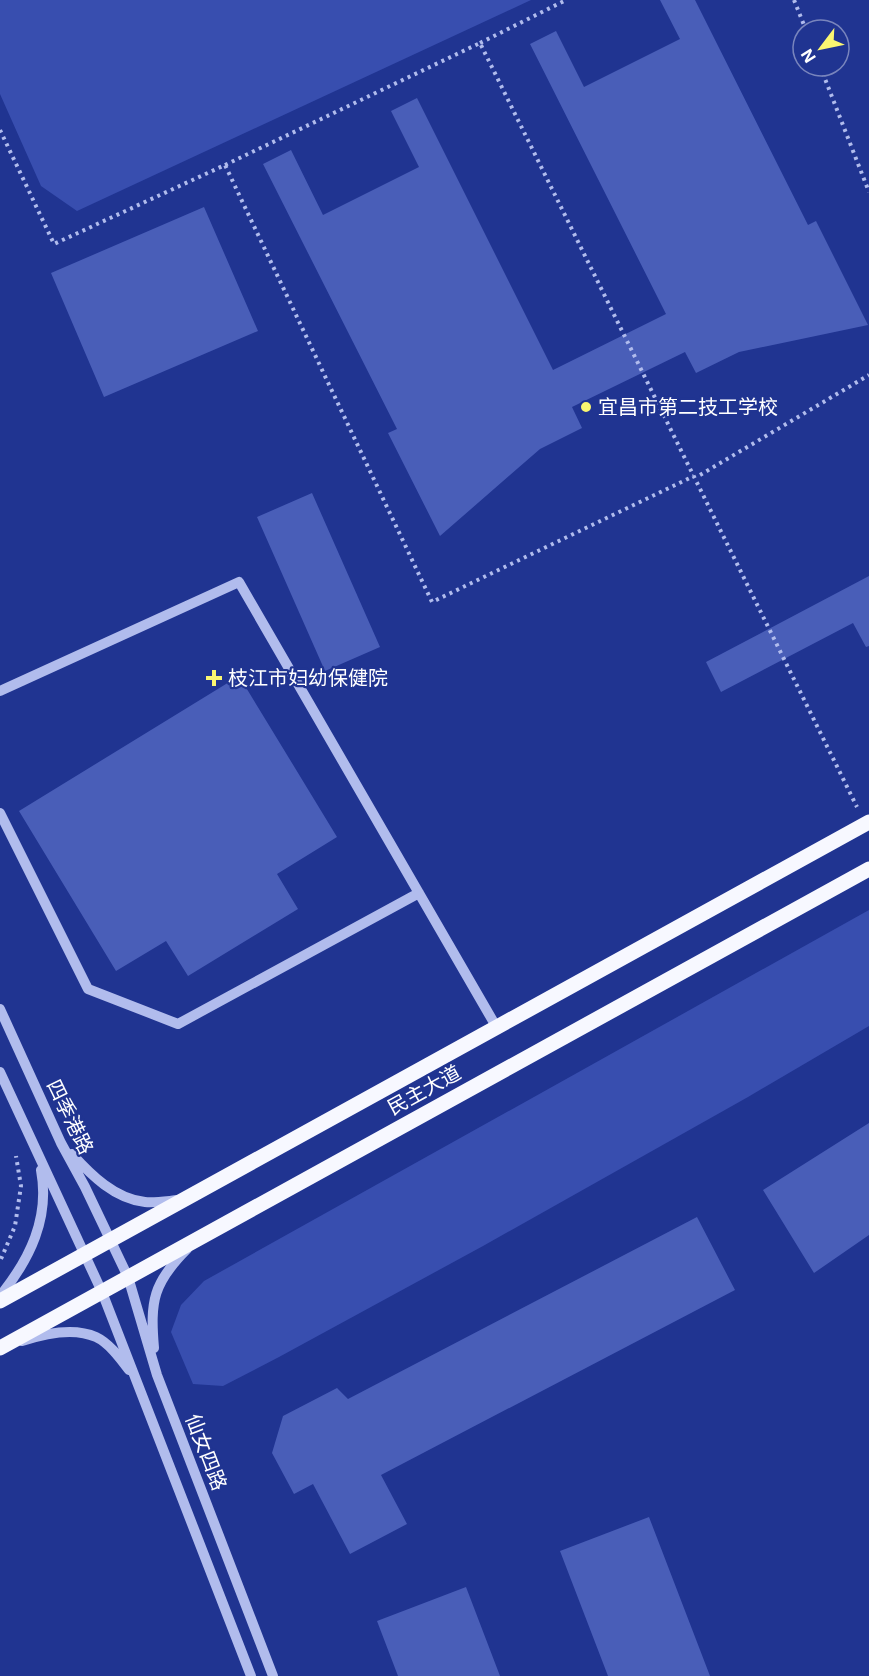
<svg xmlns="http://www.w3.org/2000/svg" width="869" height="1676" viewBox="0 0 869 1676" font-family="Inter,'Noto Sans SC',sans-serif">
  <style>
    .green { fill: #384eaf }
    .building { fill: #495eb8 }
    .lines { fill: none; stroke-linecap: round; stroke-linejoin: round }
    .path { stroke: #b1bced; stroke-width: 4; stroke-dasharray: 3 4.5; stroke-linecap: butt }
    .minor { stroke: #b1bced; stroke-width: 10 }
    .major { stroke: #f7f8ff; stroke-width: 15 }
    .poi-dot { fill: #faf671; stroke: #203491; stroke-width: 2 }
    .labels { text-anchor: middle; stroke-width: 4.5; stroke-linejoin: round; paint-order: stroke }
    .poi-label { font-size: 20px; fill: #fff; stroke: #203491; text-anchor: start }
    .street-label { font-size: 20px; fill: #fff; stroke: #203491 }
  </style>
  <rect width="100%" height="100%" fill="#203491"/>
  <path class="green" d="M 0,0 L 531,0 L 77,211 L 41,186 L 0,94 Z
    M 869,910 L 869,1026 L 748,1097 L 483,1246 L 279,1357 L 223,1386 L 193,1384 L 171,1332 L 181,1305 L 204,1281 Z"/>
  <path class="building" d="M 660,0 L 695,0 L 808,225 L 816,221 L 868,325 L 739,352 L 696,373 L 685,352 L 572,407 L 582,428 L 540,449 L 440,536 L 388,433 L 397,429 L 263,164 L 291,150 L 323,215 L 419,167 L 391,111 L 417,98 L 553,370 L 666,314 L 530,44 L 556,31 L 584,87 L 680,39 Z
    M 204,207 L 258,331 L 104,397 L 51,273 Z
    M 312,493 L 380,647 L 325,671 L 257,517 Z
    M 869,576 L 869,646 L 866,647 L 853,623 L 721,692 L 706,662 Z
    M 239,676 L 337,837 L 277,874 L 298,909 L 188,976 L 166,941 L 116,971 L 19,811 Z
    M 869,1123 L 869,1235 L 814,1273 L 763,1190 Z
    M 697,1217 L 735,1290 L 381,1475 L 407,1524 L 350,1554 L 313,1484 L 294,1494 L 272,1453 L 283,1416 L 337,1388 L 348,1399 Z
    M 649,1517 L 710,1676 L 608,1676 L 560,1551 Z
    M 466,1587 L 500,1676 L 398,1676 L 377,1621 Z"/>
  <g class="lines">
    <path class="path" d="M 794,0 L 806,30
      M 480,43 L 566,0
      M 820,66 L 869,192
      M 0,130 L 54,244 L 225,165 L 432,602 L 694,476
      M 225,165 L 480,43 L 857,807
      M 700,475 L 869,375
      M 1,1259 L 15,1226 L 21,1186 L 16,1156"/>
    <path class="minor" d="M 0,691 L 239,582 L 497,1028
      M 0,813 L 88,989 L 178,1024 L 419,893
      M 0,1009 L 61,1143 L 85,1187 L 128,1277 L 157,1375 L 273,1676
      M 0,1072 L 102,1292 L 251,1676
      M 72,1154 C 91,1175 115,1199 145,1202 C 155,1203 167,1201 178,1200
      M 0,1296 C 30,1259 50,1218 41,1170
      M 22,1341 C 43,1334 74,1327 96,1337 C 109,1343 120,1358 129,1370
      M 154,1348 C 150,1301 153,1283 187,1249"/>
    <path class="major" d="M 0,1301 L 869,822
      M 0,1348 L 869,869"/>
  </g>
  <g class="poi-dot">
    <circle cx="586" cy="407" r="6"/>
    <path d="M211 669h6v6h6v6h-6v6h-6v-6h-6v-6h6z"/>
  </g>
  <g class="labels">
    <g class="poi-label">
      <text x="598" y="414">宜昌市第二技工学校</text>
      <text x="228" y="685">枝江市妇幼保健院</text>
    </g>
    <g class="street-label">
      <text transform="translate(424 1090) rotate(-29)" y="7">民主大道</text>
      <text transform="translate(70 1117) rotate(64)" y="7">四季港路</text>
      <text transform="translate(206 1452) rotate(69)" y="7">仙女四路</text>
    </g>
  </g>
  <g transform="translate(821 48) rotate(238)"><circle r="28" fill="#203491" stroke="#7985bd" stroke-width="1.5"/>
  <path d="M0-4.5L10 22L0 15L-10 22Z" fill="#faf671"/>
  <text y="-9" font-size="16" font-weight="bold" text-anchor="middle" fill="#ffffff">N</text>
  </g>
</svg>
